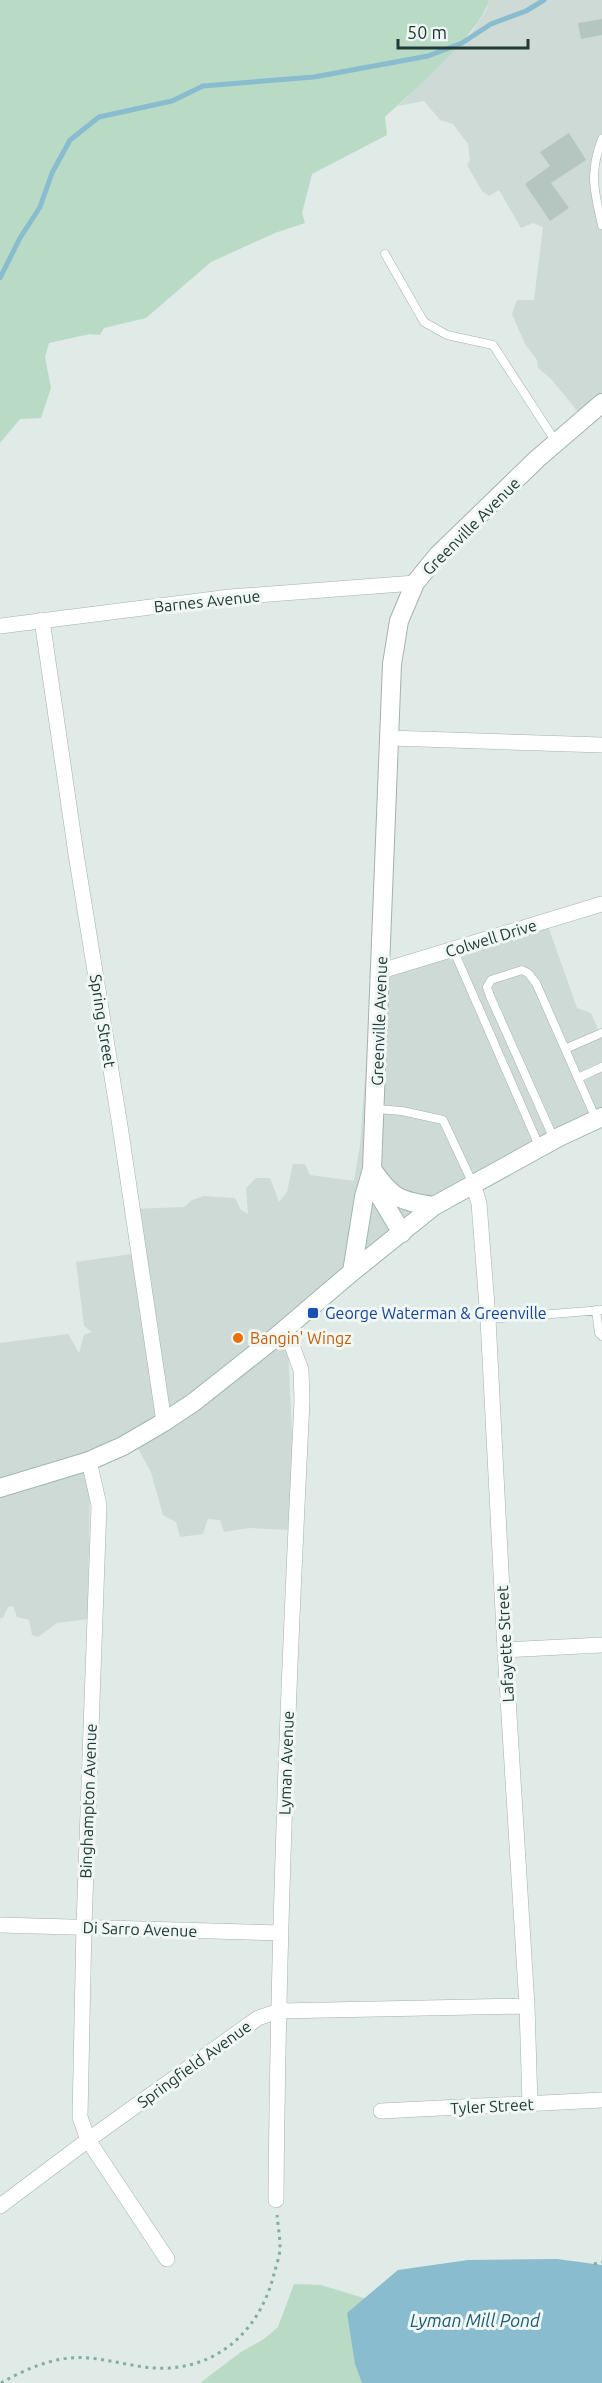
<svg xmlns="http://www.w3.org/2000/svg" width="602" height="2383" viewBox="0 0 602 2383" font-family="Ubuntu,sans-serif">
  <style>
    .built { fill: #cedad6 }
    .green { fill: #b9dbc6 }
    .water { fill: #89bcce }
    .lines { fill: none; stroke-linecap: round; stroke-linejoin: round }
    .stream { stroke: #89bcce; stroke-width: 5 }
    .building { fill: #b5c5c0 }
    .service-casing { stroke: #a3b2ae; stroke-width: 9 }
    .minor-casing { stroke: #a3b2ae; stroke-width: 16 }
    .tertiary-casing { stroke: #a3b2ae; stroke-width: 20 }
    .secondary-casing { stroke: #9fb6b0; stroke-width: 20 }
    .path { stroke: #81ada4; stroke-width: 3; stroke-dasharray: 3 4.5; stroke-linecap: butt }
    .service { stroke: #fff; stroke-width: 8 }
    .minor { stroke: #fff; stroke-width: 15 }
    .tertiary { stroke: #fff; stroke-width: 18 }
    .secondary { stroke: #fff; stroke-width: 18 }
    .transit-dot { fill: #1a4fb4; stroke: #f0f7f4; stroke-width: 2 }
    .food-dot { fill: #e8710a; stroke: #f0f7f4; stroke-width: 2 }
    .labels { text-anchor: middle; stroke-width: 6; stroke-linejoin: round; paint-order: stroke }
    .street-label { font-size: 16px; fill: #213a36; stroke: #f0f7f4 }
    .transit-label { font-size: 16px; fill: #164399; stroke: #f0f7f4; text-anchor: start }
    .food-label { font-size: 16px; fill: #c56008; stroke: #f0f7f4; text-anchor: start }
    .water-label { font-size: 18px; font-style: italic; fill: #1e5c73; stroke: #f0f7f4 }
  </style>
  <rect width="100%" height="100%" fill="#e0eae7"/>
  <path class="built" d="M 489,0 L 602,0 L 602,143 L 595,168 L 602,218 L 602,406 L 584,419 L 551,379 L 538,368 L 537,360 L 525,344 L 512,314 L 517,300 L 534,300 L 543,227 L 533,223 L 521,228 L 499,190 L 489,196 L 482,191 L 467,165 L 470,160 L 468,144 L 453,124 L 440,120 L 424,101 L 398,106 L 472,32 L 487,9 Z
    M 547,923 L 577,1008 L 591,1013 L 602,1038 L 602,1118 L 499,1165 L 287,1328 L 293,1454 L 289,1530 L 249,1528 L 224,1532 L 220,1520 L 208,1519 L 203,1534 L 180,1537 L 176,1522 L 163,1515 L 151,1472 L 135,1443 L 90,1466 L 88,1619 L 57,1623 L 38,1637 L 32,1635 L 29,1620 L 17,1617 L 13,1606 L 8,1607 L 3,1618 L 0,1618 L 0,1343 L 68,1334 L 79,1353 L 84,1335 L 92,1332 L 84,1326 L 76,1262 L 138,1253 L 135,1209 L 184,1207 L 192,1200 L 204,1196 L 235,1198 L 241,1210 L 248,1214 L 246,1188 L 256,1178 L 270,1178 L 279,1202 L 287,1192 L 293,1164 L 305,1164 L 310,1175 L 354,1181 L 360,1145 L 373,973 Z"/>
  <path class="green" d="M 0,0 L 489,0 C 483,30 409,95 385,117 L 387,135 L 312,174 L 302,213 L 305,223 L 275,233 L 211,262 L 146,318 L 104,328 L 100,335 L 90,334 L 49,343 L 45,357 L 51,388 L 41,418 L 20,419 L 0,443 Z
    M 294,2284 L 321,2285 L 367,2299 L 372,2383 L 200,2383 L 241,2352 L 264,2339 L 278,2327 Z"/>
  <path class="water" d="M 557,2259 L 602,2265 L 602,2383 L 362,2383 L 355,2364 L 347,2313 L 398,2270 L 468,2260 Z"/>
  <g class="lines">
    <path class="stream" d="M 0,278 L 20,238 L 40,207 L 52,173 L 70,140 L 99,117 L 172,101 L 203,86 L 314,77 L 428,56 L 462,43 L 491,24 L 526,11 L 544,0"/>
  </g>
  <path class="building" d="M 602,19 L 602,35 L 581,39 L 578,23 Z
    M 569,133 L 586,160 L 551,183 L 569,208 L 550,221 L 525,184 L 550,166 L 540,152 Z"/>
  <g class="lines">
    <g class="service-casing">
      <path id="service" d="M 602,139 C 589,174 594,190 602,225
        M 385,254 L 424,322 L 447,335 L 493,345 L 556,442
        M 453,949 L 540,1148
        M 565,1049 L 602,1033
        M 578,1078 L 602,1067
        M 376,1109 L 402,1111 L 443,1120 L 473,1184
        M 554,1139 L 490,996 L 487,987 L 491,980 L 522,970 L 528,973 L 536,983 L 596,1119
        M 596,1310 L 599,1333 L 602,1336
        M 488,1319 L 602,1310"/>
    </g>
    <g class="minor-casing">
      <path id="minor" d="M 42,620 L 76,854 L 120,1126 L 164,1422
        M 0,626 L 230,597 L 415,583
        M 390,738 L 602,745
        M 381,971 L 602,904
        M 473,1184 L 479,1203 L 488,1319 L 505,1650 L 527,2006 L 530,2104
        M 89,1461 L 99,1505 L 84,1926 L 80,2117 L 88,2140 L 167,2259
        M 505,1650 L 602,1645
        M 0,1925 L 281,1933
        M 381,2111 L 602,2100
        M 276,2200 C 278,1933 289,1667 302,1401 L 301,1370 L 286,1329
        M 0,2206 L 88,2140 L 258,2018 L 279,2011 L 527,2006"/>
    </g>
    <g class="tertiary-casing">
      <path id="tertiary" d="M 375,1182 L 372,1169 L 392,664 L 399,621 L 415,583 L 438,555 L 537,459 L 602,403"/>
    </g>
    <g class="secondary-casing">
      <path id="secondary" d="M 372,1169 C 392,1198 399,1201 434,1206
        M 378,1193 L 402,1233
        M 352,1272 L 364,1197 L 372,1169
        M 0,1488 L 89,1461 L 123,1446 L 164,1422 L 194,1402 L 271,1341 L 352,1272 L 434,1206 L 559,1137 L 602,1117"/>
    </g>
    <path class="path" d="M 594,2264 L 602,2262
      M 1,2383 C 27,2368 58,2355 88,2358 C 116,2360 141,2370 170,2368 C 224,2364 261,2326 274,2274 C 276,2266 280,2256 280,2247 C 280,2237 278,2226 277,2215"/>
    <use href="#service" class="service"/>
    <use href="#minor" class="minor"/>
    <use href="#tertiary" class="tertiary"/>
    <use href="#secondary" class="secondary"/>
  </g>
  <rect class="transit-dot" x="307" y="1307" width="12" height="12" rx="3"/>
  <circle class="food-dot" cx="238" cy="1338" r="6"/>
  <g class="labels">
    <g class="street-label">
      <text transform="translate(471 526) rotate(-45)" y="6">Greenville Avenue</text>
      <text transform="translate(207 601) rotate(-6)" y="6">Barnes Avenue</text>
      <text transform="translate(491 938) rotate(-17)" y="6">Colwell Drive</text>
      <text transform="translate(103 1021) rotate(81)" y="6">Spring Street</text>
      <text transform="translate(379 1021) rotate(-88)" y="6">Greenville Avenue</text>
      <text transform="translate(505 1644) rotate(-93)" y="6">Lafayette Street</text>
      <text transform="translate(286 1763) rotate(-88)" y="6">Lyman Avenue</text>
      <text transform="translate(88 1801) rotate(-88)" y="6">Binghampton Avenue</text>
      <text transform="translate(140 1929) rotate(2)" y="6">Di Sarro Avenue</text>
      <text transform="translate(194 2064) rotate(-36)" y="6">Springfield Avenue</text>
      <text transform="translate(492 2106) rotate(-3)" y="6">Tyler Street</text>
    </g>
    <g class="transit-label">
      <text x="325" y="1319">George Waterman &amp; Greenville</text>
    </g>
    <g class="food-label">
      <text x="250" y="1344">Bangin' Wingz</text>
    </g>
    <g class="water-label">
      <text x="475" y="2327">Lyman Mill Pond</text>
    </g>
  </g>
  <path d="M398 39v9h130v-9" fill="none" stroke="#213a36" stroke-width="3"/>
  <text x="407" y="39" font-size="18" fill="#213a36" stroke="#f0f7f4" stroke-width="4.5" paint-order="stroke">50 m</text>
</svg>
